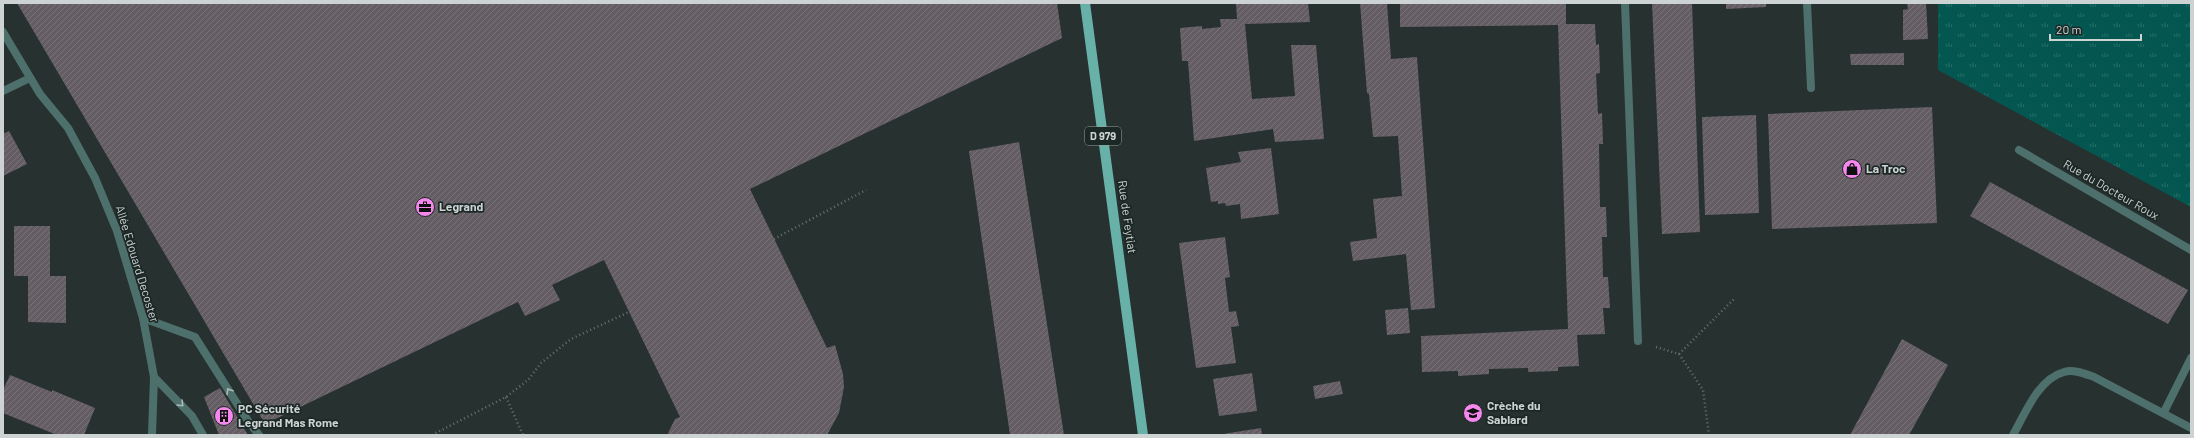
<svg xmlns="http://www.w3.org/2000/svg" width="2194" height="438" viewBox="0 0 2194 438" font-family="Barlow,sans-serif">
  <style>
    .grass { fill: url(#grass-tufts) }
    .building { fill: url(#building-hatch) }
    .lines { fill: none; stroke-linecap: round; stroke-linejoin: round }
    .path { stroke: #687271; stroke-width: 2.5; stroke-dasharray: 1 3; stroke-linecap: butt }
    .service { stroke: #4e706c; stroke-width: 8 }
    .minor { stroke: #4e706c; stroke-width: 8 }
    .primary { stroke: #67b1a9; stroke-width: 10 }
    .oneway { stroke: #acbab8 }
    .labels { text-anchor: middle; stroke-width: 3.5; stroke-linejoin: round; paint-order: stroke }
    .shield { fill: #1c2826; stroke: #97a09e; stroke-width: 1 }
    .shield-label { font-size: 11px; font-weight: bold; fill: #ccd3d2 }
    .poi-label { font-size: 12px; font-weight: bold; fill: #ccd3d2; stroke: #1c2826; text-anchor: start }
    .street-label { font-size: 12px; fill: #ccd3d2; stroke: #1c2826 }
  </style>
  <defs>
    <pattern id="grass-tufts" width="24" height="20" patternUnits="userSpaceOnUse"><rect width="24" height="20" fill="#045750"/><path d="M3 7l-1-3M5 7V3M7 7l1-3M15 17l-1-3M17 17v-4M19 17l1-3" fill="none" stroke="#276e68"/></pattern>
    <pattern id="building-hatch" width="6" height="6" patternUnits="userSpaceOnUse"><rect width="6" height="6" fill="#655d64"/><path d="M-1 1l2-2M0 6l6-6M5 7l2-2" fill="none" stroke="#7a7379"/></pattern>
  </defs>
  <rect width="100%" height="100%" fill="#263130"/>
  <path class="grass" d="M 1938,3 L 2191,3 L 2191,207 L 1938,70 Z"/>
  <path class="building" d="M 17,3 L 1057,3 L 1062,38 L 750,189 L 827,348 L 835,345 L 843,374 L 844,387 L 839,413 L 827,435 L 670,435 L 668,433 L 675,419 L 680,417 L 604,260 L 552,285 L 560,300 L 525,316 L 518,302 L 265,424 Z
    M 1236,3 L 1308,3 L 1310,22 L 1245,24 L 1252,99 L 1295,96 L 1291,45 L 1316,45 L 1324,139 L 1275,142 L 1273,129 L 1194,141 L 1188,61 L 1182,61 L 1180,28 L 1202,26 L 1202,29 L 1221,27 L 1220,19 L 1237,19 Z
    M 1360,3 L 1387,3 L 1391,59 L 1417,57 L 1435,308 L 1411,310 L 1406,254 L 1353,261 L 1350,242 L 1377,238 L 1373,199 L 1402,196 L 1398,136 L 1373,137 L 1369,94 L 1367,93 Z
    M 1400,3 L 1566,3 L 1566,24 L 1595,24 L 1596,45 L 1599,44 L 1600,73 L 1596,74 L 1598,114 L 1602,113 L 1603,144 L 1599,144 L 1600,207 L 1606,207 L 1607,237 L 1602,237 L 1603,277 L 1608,277 L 1610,308 L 1603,308 L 1605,334 L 1577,335 L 1579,366 L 1558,367 L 1558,371 L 1528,372 L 1528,368 L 1489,369 L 1489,374 L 1458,376 L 1458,371 L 1422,372 L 1421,336 L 1568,329 L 1558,25 L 1400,27 Z
    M 1652,3 L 1692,3 L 1700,232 L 1662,234 Z
    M 1726,3 L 1766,3 L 1766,7 L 1726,9 Z
    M 1907,3 L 1926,3 L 1928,39 L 1903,40 L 1903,10 L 1908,9 Z
    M 1904,53 L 1904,65 L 1851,65 L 1850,54 Z
    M 1932,107 L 1937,223 L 1772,229 L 1768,114 Z
    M 1756,115 L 1759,213 L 1705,215 L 1702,117 Z
    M 9,131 L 27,164 L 3,176 L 3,134 Z
    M 1019,142 L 1064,435 L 1010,435 L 969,151 Z
    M 1271,148 L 1279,214 L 1241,219 L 1240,204 L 1226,206 L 1225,203 L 1218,204 L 1218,201 L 1211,202 L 1206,168 L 1241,162 L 1238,152 Z
    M 1990,182 L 2188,290 L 2168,324 L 1970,216 Z
    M 14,226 L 50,226 L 50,276 L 66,276 L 66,323 L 28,322 L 28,276 L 14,276 Z
    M 1225,237 L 1230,277 L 1225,278 L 1229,312 L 1236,311 L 1239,326 L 1231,327 L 1236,363 L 1196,368 L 1179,243 Z
    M 1408,308 L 1410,333 L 1387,335 L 1385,310 Z
    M 1902,339 L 1948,365 L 1909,435 L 1850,435 Z
    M 1252,373 L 1257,411 L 1219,416 L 1213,379 Z
    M 10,375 L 52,392 L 52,390 L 95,408 L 84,435 L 57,435 L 3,413 L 3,390 Z
    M 1340,381 L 1343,394 L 1315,399 L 1313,386 Z
    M 220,388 L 248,435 L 219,435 L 204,397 Z
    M 1261,428 L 1262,435 L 1223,435 L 1223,434 Z"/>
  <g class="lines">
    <path class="path" d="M 774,239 L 866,190
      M 1656,347 L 1679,354 L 1703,390 L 1709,435
      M 1679,354 L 1734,299
      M 506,397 L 523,435
      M 432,435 L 506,397 L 528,380 L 541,363 L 571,339 L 629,312"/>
    <path class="service" d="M 1625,3 L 1638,341
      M 1807,3 L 1811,88
      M 143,318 L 195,337 L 248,421 L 259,435
      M 154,377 L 192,416 L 203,435"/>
    <path class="minor" d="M 3,32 L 40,94 L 68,128 L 95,178 L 117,231 L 143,318 L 154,377 L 152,435
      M 3,91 L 30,78
      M 2019,150 L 2191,250
      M 2164,412 L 2191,358
      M 2013,435 C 2025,414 2038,379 2064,372 C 2074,369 2085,374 2094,377 L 2191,428"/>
    <path class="primary" d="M 1085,3 L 1143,435"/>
  </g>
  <defs><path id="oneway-chevron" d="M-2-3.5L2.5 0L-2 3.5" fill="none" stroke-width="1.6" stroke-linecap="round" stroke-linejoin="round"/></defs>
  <g class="oneway">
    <use href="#oneway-chevron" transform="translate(229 391) rotate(-122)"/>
    <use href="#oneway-chevron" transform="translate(181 404) rotate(45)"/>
  </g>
  <defs>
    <g id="shop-disc" transform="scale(1)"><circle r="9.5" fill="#f688ed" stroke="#1c2826"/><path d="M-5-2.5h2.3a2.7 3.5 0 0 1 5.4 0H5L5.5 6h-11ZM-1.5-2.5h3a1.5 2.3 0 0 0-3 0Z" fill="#111"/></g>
    <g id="office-disc" transform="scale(1)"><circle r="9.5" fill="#f688ed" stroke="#1c2826"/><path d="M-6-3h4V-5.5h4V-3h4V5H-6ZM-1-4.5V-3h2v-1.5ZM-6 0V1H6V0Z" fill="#111"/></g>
    <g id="school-disc" transform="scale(1)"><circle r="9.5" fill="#f688ed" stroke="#1c2826"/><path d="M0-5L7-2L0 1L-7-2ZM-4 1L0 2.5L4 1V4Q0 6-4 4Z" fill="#111"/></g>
    <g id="building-disc" transform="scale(1)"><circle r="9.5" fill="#f688ed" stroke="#1c2826"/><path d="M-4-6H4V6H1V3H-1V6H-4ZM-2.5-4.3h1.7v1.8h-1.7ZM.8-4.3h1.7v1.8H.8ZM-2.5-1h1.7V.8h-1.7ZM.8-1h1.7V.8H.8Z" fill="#111"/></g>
  </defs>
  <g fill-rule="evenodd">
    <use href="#shop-disc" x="1852" y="169"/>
    <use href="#office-disc" x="425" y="207"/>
    <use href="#school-disc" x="1473" y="413"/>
    <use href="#building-disc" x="224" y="416"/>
  </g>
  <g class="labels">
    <rect class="shield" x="1085" y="127" width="36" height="18" rx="3"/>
    <g class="shield-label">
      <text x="1103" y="140">D 979</text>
    </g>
    <g class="poi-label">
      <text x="1866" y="173">La Troc</text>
      <text x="439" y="211">Legrand</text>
      <text x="1487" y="410">Crèche du<tspan x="1487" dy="14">Sablard</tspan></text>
      <text x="238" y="413">PC Sécurité<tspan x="238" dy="14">Legrand Mas Rome</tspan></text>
    </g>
    <g class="street-label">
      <text transform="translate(2111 190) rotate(30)" y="4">Rue du Docteur Roux</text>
      <text transform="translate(1127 217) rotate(82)" y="4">Rue de Feytiat</text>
      <text transform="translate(137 264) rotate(73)" y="4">Allée Edouard Decoster</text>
    </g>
  </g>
  <rect width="2194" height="438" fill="none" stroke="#ccd3d2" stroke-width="8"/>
  <path d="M2050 34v6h91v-6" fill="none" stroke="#ccd3d2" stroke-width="2"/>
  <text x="2056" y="34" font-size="12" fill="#ccd3d2" stroke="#1c2826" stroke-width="3" paint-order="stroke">20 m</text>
</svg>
